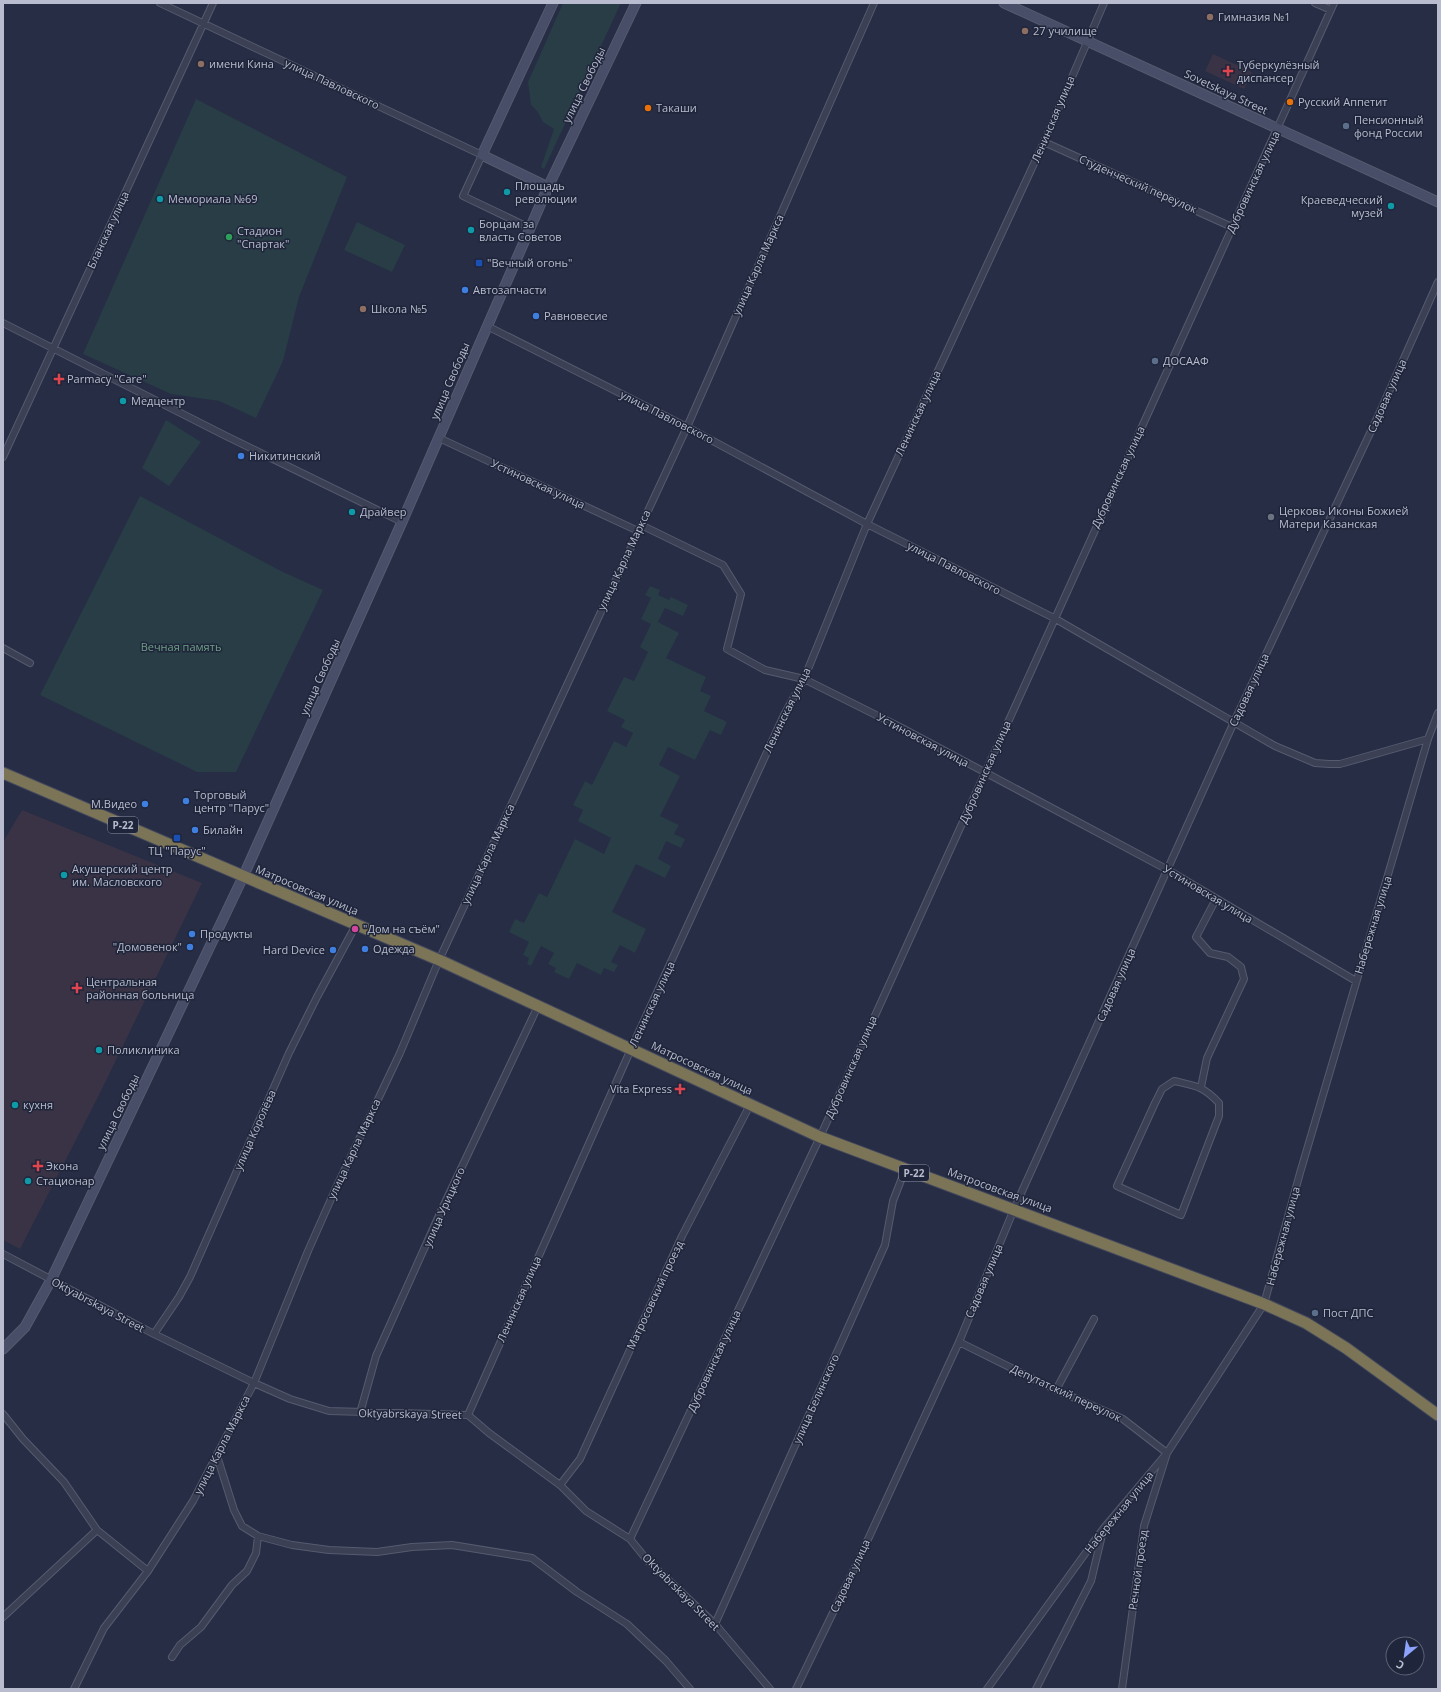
<svg xmlns="http://www.w3.org/2000/svg" width="1441" height="1692" viewBox="0 0 1441 1692" font-family="'Open Sans',sans-serif">
  <style>
    .medical { fill: #393345 }
    .green { fill: #283d46 }
    .lines { fill: none; stroke-linecap: round; stroke-linejoin: round }
    .street-casing { stroke: #565b6f; stroke-width: 8 }
    .secondary-casing { stroke: #565b6f; stroke-width: 11 }
    .highway-casing { stroke: #42485c; stroke-width: 13 }
    .street { stroke: #3b4055; stroke-width: 6 }
    .secondary { stroke: #484e68; stroke-width: 9 }
    .highway { stroke: #7b7457; stroke-width: 11 }
    .education-dot { fill: #8d6e63; stroke: #1f253a; stroke-width: 1.5 }
    .health-dot { fill: #e0444e; stroke: #1f253a; stroke-width: 1.5 }
    .food-dot { fill: #e8710a; stroke: #1f253a; stroke-width: 1.5 }
    .service-dot { fill: #5c6f8a; stroke: #1f253a; stroke-width: 1.5 }
    .culture-dot { fill: #0f9aa8; stroke: #1f253a; stroke-width: 1.5 }
    .leisure-dot { fill: #2e9e5b; stroke: #1f253a; stroke-width: 1.5 }
    .transit-dot { fill: #1a4fb4; stroke: #1f253a; stroke-width: 1.5 }
    .shop-dot { fill: #3f7fe0; stroke: #1f253a; stroke-width: 1.5 }
    .worship-dot { fill: #6b7280; stroke: #1f253a; stroke-width: 1.5 }
    .hotel-dot { fill: #d1479c; stroke: #1f253a; stroke-width: 1.5 }
    .labels { text-anchor: middle; stroke-width: 3; stroke-linejoin: round; paint-order: stroke }
    .shield { fill: #1f253a; stroke: #8a8fa2; stroke-width: 1 }
    .shield-label { font-size: 10px; font-weight: bold; fill: #b8bcce }
    .poi-label { font-size: 11px; fill: #b8bcce; stroke: #1f253a; text-anchor: start }
    .street-label { font-size: 11px; fill: #b8bcce; stroke: #1f253a }
    .park-label { font-size: 11px; fill: #6ea084; stroke: #1f253a }
  </style>
  <rect width="100%" height="100%" fill="#262d45"/>
  <path class="medical" d="M 1213,54 L 1252,72 L 1244,89 L 1205,71 Z
    M 22,810 L 202,883 L 100,1093 L 20,1249 L 3,1240 L 3,842 Z"/>
  <path class="green" d="M 563,3 L 621,3 L 544,169 L 541,167 L 554,129 L 543,122 L 537,111 L 531,105 L 528,82 Z
    M 196,99 L 347,177 L 299,297 L 283,361 L 256,418 L 219,401 L 171,394 L 83,354 Z
    M 357,222 L 405,245 L 392,272 L 344,250 Z
    M 166,420 L 201,442 L 169,486 L 142,468 Z
    M 140,496 L 281,571 L 323,590 L 236,772 L 197,772 L 40,695 Z
    M 650,586 L 660,590 L 658,595 L 669,600 L 671,597 L 688,605 L 683,616 L 665,608 L 658,622 L 679,633 L 666,658 L 706,677 L 700,691 L 711,696 L 704,711 L 727,722 L 721,735 L 710,730 L 695,760 L 668,747 L 659,765 L 680,776 L 660,816 L 679,825 L 674,834 L 685,839 L 681,848 L 666,841 L 658,859 L 671,866 L 665,878 L 636,864 L 612,912 L 646,929 L 635,953 L 620,945 L 611,962 L 618,965 L 614,972 L 604,968 L 601,975 L 577,963 L 569,979 L 554,972 L 556,968 L 548,964 L 554,953 L 541,946 L 531,966 L 527,964 L 529,958 L 523,955 L 529,942 L 509,932 L 515,919 L 524,923 L 539,893 L 547,897 L 575,839 L 604,854 L 611,838 L 578,821 L 583,810 L 573,805 L 585,781 L 592,785 L 614,741 L 626,747 L 633,733 L 621,727 L 625,720 L 607,711 L 624,677 L 634,681 L 648,652 L 640,647 L 651,624 L 641,619 L 651,598 L 645,595 Z"/>
  <g class="lines">
    <g class="street-casing">
      <path id="street" d="M 160,3 L 482,155 L 463,196 L 530,228
        M 1315,3 L 1331,10
        M 1044,142 L 1232,227
        M 3,323 L 226,436 L 402,522
        M 487,326 L 687,427 L 867,524 L 1054,618 L 1275,746 L 1315,763 L 1329,764 L 1340,764 L 1428,739
        M 439,438 L 638,531
        M 3,457 L 213,3
        M 641,525 L 723,565 L 741,594 L 727,649 L 765,670 L 804,679 L 902,728 L 1168,870 L 1356,981
        M 3,648 L 30,663
        M 1174,1081 C 1196,1086 1203,1086 1219,1103 L 1219,1116 L 1181,1215 L 1117,1186 L 1155,1103 L 1162,1089 Z
        M 1201,1087 L 1207,1058 L 1244,979 L 1241,967 L 1228,957 L 1210,953 L 1196,937 L 1216,899
        M 3,1254 L 154,1334 L 254,1383 L 290,1399 L 329,1411 L 468,1415 L 489,1433 L 560,1485 L 586,1511 L 630,1539 L 647,1560 L 715,1624 L 770,1689
        M 154,1334 L 179,1297 L 190,1277 L 289,1053 L 317,997 L 356,925
        M 959,1342 L 1056,1390 L 1123,1419 L 1167,1453 L 1144,1526 L 1122,1689
        M 1056,1390 L 1094,1319
        M 360,1413 L 376,1356 L 441,1211 L 538,1006
        M 3,1414 L 23,1439 L 64,1482 L 97,1530 L 148,1571
        M 468,1415 L 631,1049 L 784,715 L 804,679 L 867,524 L 1044,142 L 1104,3
        M 217,1456 L 234,1510 L 242,1526 L 258,1536 L 292,1545 L 329,1550 L 377,1552 L 412,1547 L 452,1545 L 532,1558 L 577,1592 L 627,1624 L 666,1661 L 690,1689
        M 560,1485 L 580,1459 L 682,1236 L 750,1105
        M 630,1539 L 820,1137 L 1334,3
        M 3,1617 L 97,1530
        M 715,1624 L 885,1245 L 893,1201 L 905,1170
        M 172,1657 L 180,1645 L 201,1627 L 232,1585 L 247,1571 L 256,1553 L 258,1536
        M 74,1689 L 104,1628 L 148,1571 L 193,1501 L 254,1383 L 308,1251 L 335,1190 L 400,1053 L 439,960 L 687,427 L 874,3
        M 796,1689 L 858,1561 L 959,1342 L 1014,1209 L 1234,722 L 1379,414 L 1438,282
        M 987,1689 L 1103,1529 L 1167,1453 L 1264,1304 L 1300,1173 L 1428,739 L 1438,713
        M 1036,1689 L 1091,1581 L 1103,1531"/>
    </g>
    <g class="secondary-casing">
      <path id="secondary" d="M 1004,3 L 1438,202
        M 548,187 L 482,155 L 553,3
        M 3,1349 L 25,1327 L 51,1280 L 243,877 L 402,522 L 548,187 L 636,3"/>
    </g>
    <g class="highway-casing">
      <path id="highway" d="M 3,773 L 439,960 L 820,1137 L 1264,1304 L 1306,1323 L 1346,1348 L 1438,1415"/>
    </g>
    <use href="#street" class="street"/>
    <use href="#secondary" class="secondary"/>
    <use href="#highway" class="highway"/>
  </g>
  <g class="education-dot">
    <circle cx="1210" cy="17" r="4"/>
    <circle cx="1025" cy="31" r="4"/>
    <circle cx="201" cy="64" r="4"/>
    <circle cx="363" cy="309" r="4"/>
  </g>
  <g class="health-dot">
    <path d="M1226 65h4v4h4v4h-4v4h-4v-4h-4v-4h4z"/>
    <path d="M57 373h4v4h4v4h-4v4h-4v-4h-4v-4h4z"/>
    <path d="M75 982h4v4h4v4h-4v4h-4v-4h-4v-4h4z"/>
    <path d="M678 1083h4v4h4v4h-4v4h-4v-4h-4v-4h4z"/>
    <path d="M36 1160h4v4h4v4h-4v4h-4v-4h-4v-4h4z"/>
  </g>
  <g class="food-dot">
    <circle cx="1290" cy="102" r="4"/>
    <circle cx="648" cy="108" r="4"/>
  </g>
  <g class="service-dot">
    <circle cx="1346" cy="126" r="4"/>
    <circle cx="1155" cy="361" r="4"/>
    <circle cx="1315" cy="1313" r="4"/>
  </g>
  <g class="culture-dot">
    <circle cx="507" cy="192" r="4"/>
    <circle cx="160" cy="199" r="4"/>
    <circle cx="1391" cy="206" r="4"/>
    <circle cx="471" cy="230" r="4"/>
    <circle cx="123" cy="401" r="4"/>
    <circle cx="352" cy="512" r="4"/>
    <circle cx="64" cy="875" r="4"/>
    <circle cx="99" cy="1050" r="4"/>
    <circle cx="15" cy="1105" r="4"/>
    <circle cx="28" cy="1181" r="4"/>
  </g>
  <circle class="leisure-dot" cx="229" cy="237" r="4"/>
  <g class="transit-dot">
    <rect x="475" y="259" width="8" height="8" rx="2"/>
    <rect x="173" y="834" width="8" height="8" rx="2"/>
  </g>
  <g class="shop-dot">
    <circle cx="465" cy="290" r="4"/>
    <circle cx="536" cy="316" r="4"/>
    <circle cx="241" cy="456" r="4"/>
    <circle cx="186" cy="801" r="4"/>
    <circle cx="145" cy="804" r="4"/>
    <circle cx="195" cy="830" r="4"/>
    <circle cx="192" cy="934" r="4"/>
    <circle cx="190" cy="947" r="4"/>
    <circle cx="365" cy="949" r="4"/>
    <circle cx="333" cy="950" r="4"/>
  </g>
  <circle class="worship-dot" cx="1271" cy="517" r="4"/>
  <circle class="hotel-dot" cx="355" cy="929" r="4"/>
  <g class="labels">
    <g class="shield">
      <rect x="108" y="817" width="30" height="16" rx="3"/>
      <rect x="899" y="1165" width="30" height="16" rx="3"/>
    </g>
    <g class="shield-label">
      <text x="123" y="829">Р-22</text>
      <text x="914" y="1177">Р-22</text>
    </g>
    <g class="poi-label">
      <text x="1218" y="21">Гимназия №1</text>
      <text x="1033" y="35">27 училище</text>
      <text x="209" y="68">имени Кина</text>
      <text x="1237" y="69">Туберкулёзный<tspan x="1237" dy="13">диспансер</tspan></text>
      <text x="1298" y="106">Русский Аппетит</text>
      <text x="656" y="112">Такаши</text>
      <text x="1354" y="124">Пенсионный<tspan x="1354" dy="13">фонд России</tspan></text>
      <text x="515" y="190">Площадь<tspan x="515" dy="13">революции</tspan></text>
      <text x="168" y="203">Мемориала №69</text>
      <text x="1383" y="204" text-anchor="end">Краеведческий<tspan x="1383" dy="13">музей</tspan></text>
      <text x="479" y="228">Борцам за<tspan x="479" dy="13">власть Советов</tspan></text>
      <text x="237" y="235">Стадион<tspan x="237" dy="13">"Спартак"</tspan></text>
      <text x="487" y="267">"Вечный огонь"</text>
      <text x="473" y="294">Автозапчасти</text>
      <text x="371" y="313">Школа №5</text>
      <text x="544" y="320">Равновесие</text>
      <text x="1163" y="365">ДОСААФ</text>
      <text x="67" y="383">Parmacy "Care"</text>
      <text x="131" y="405">Медцентр</text>
      <text x="249" y="460">Никитинский</text>
      <text x="1279" y="515">Церковь Иконы Божией<tspan x="1279" dy="13">Матери Казанская</tspan></text>
      <text x="360" y="516">Драйвер</text>
      <text x="194" y="799">Торговый<tspan x="194" dy="13">центр "Парус"</tspan></text>
      <text x="137" y="808" text-anchor="end">М.Видео</text>
      <text x="203" y="834">Билайн</text>
      <text x="177" y="855" text-anchor="middle">ТЦ "Парус"</text>
      <text x="72" y="873">Акушерский центр<tspan x="72" dy="13">им. Масловского</tspan></text>
      <text x="363" y="933">"Дом на съём"</text>
      <text x="200" y="938">Продукты</text>
      <text x="182" y="951" text-anchor="end">"Домовенок"</text>
      <text x="373" y="953">Одежда</text>
      <text x="325" y="954" text-anchor="end">Hard Device</text>
      <text x="86" y="986">Центральная<tspan x="86" dy="13">районная больница</tspan></text>
      <text x="107" y="1054">Поликлиника</text>
      <text x="672" y="1093" text-anchor="end">Vita Express</text>
      <text x="23" y="1109">кухня</text>
      <text x="46" y="1170">Экона</text>
      <text x="36" y="1185">Стационар</text>
      <text x="1323" y="1317">Пост ДПС</text>
    </g>
    <g class="street-label">
      <text transform="translate(332 84) rotate(25)" y="4">улица Павловского</text>
      <text transform="translate(584 85) rotate(-64)" y="4">улица Свободы</text>
      <text transform="translate(1226 92) rotate(25)" y="4">Sovetskaya Street</text>
      <text transform="translate(1053 119) rotate(-67)" y="4">Ленинская улица</text>
      <text transform="translate(1253 182) rotate(-65)" y="4">Дубровинская улица</text>
      <text transform="translate(1138 184) rotate(24)" y="4">Студенческий переулок</text>
      <text transform="translate(108 230) rotate(-65)" y="4">Бланская улица</text>
      <text transform="translate(758 265) rotate(-66)" y="4">улица Карла Маркса</text>
      <text transform="translate(450 381) rotate(-67)" y="4">улица Свободы</text>
      <text transform="translate(1387 396) rotate(-66)" y="4">Садовая улица</text>
      <text transform="translate(918 413) rotate(-65)" y="4">Ленинская улица</text>
      <text transform="translate(667 417) rotate(27)" y="4">улица Павловского</text>
      <text transform="translate(1118 477) rotate(-65)" y="4">Дубровинская улица</text>
      <text transform="translate(538 484) rotate(25)" y="4">Устиновская улица</text>
      <text transform="translate(624 560) rotate(-65)" y="4">улица Карла Маркса</text>
      <text transform="translate(954 568) rotate(27)" y="4">улица Павловского</text>
      <text transform="translate(320 677) rotate(-66)" y="4">улица Свободы</text>
      <text transform="translate(1249 690) rotate(-65)" y="4">Садовая улица</text>
      <text transform="translate(787 710) rotate(-64)" y="4">Ленинская улица</text>
      <text transform="translate(923 740) rotate(28)" y="4">Устиновская улица</text>
      <text transform="translate(985 772) rotate(-66)" y="4">Дубровинская улица</text>
      <text transform="translate(488 854) rotate(-65)" y="4">улица Карла Маркса</text>
      <text transform="translate(307 890) rotate(23)" y="4">Матросовская улица</text>
      <text transform="translate(1208 894) rotate(31)" y="4">Устиновская улица</text>
      <text transform="translate(1373 925) rotate(-73)" y="4">Набережная улица</text>
      <text transform="translate(1116 985) rotate(-66)" y="4">Садовая улица</text>
      <text transform="translate(652 1004) rotate(-65)" y="4">Ленинская улица</text>
      <text transform="translate(851 1067) rotate(-66)" y="4">Дубровинская улица</text>
      <text transform="translate(702 1068) rotate(25)" y="4">Матросовская улица</text>
      <text transform="translate(118 1112) rotate(-64)" y="4">улица Свободы</text>
      <text transform="translate(255 1130) rotate(-66)" y="4">улица Королёва</text>
      <text transform="translate(354 1149) rotate(-65)" y="4">улица Карла Маркса</text>
      <text transform="translate(1000 1190) rotate(20)" y="4">Матросовская улица</text>
      <text transform="translate(444 1207) rotate(-66)" y="4">улица Урицкого</text>
      <text transform="translate(1283 1236) rotate(-75)" y="4">Набережная улица</text>
      <text transform="translate(984 1281) rotate(-67)" y="4">Садовая улица</text>
      <text transform="translate(655 1295) rotate(-65)" y="4">Матросовский проезд</text>
      <text transform="translate(519 1299) rotate(-66)" y="4">Ленинская улица</text>
      <text transform="translate(98 1305) rotate(28)" y="4">Oktyabrskaya Street</text>
      <text transform="translate(714 1361) rotate(-65)" y="4">Дубровинская улица</text>
      <text transform="translate(1066 1393) rotate(25)" y="4">Депутатский переулок</text>
      <text transform="translate(816 1399) rotate(-66)" y="4">улица Белинского</text>
      <text transform="translate(410 1414) rotate(1)" y="4">Oktyabrskaya Street</text>
      <text transform="translate(222 1445) rotate(-63)" y="4">улица Карла Маркса</text>
      <text transform="translate(1119 1512) rotate(-51)" y="4">Набережная улица</text>
      <text transform="translate(1138 1570) rotate(-82)" y="4">Речной проезд</text>
      <text transform="translate(850 1576) rotate(-65)" y="4">Садовая улица</text>
      <text transform="translate(681 1592) rotate(45)" y="4">Oktyabrskaya Street</text>
    </g>
    <g class="park-label">
      <text x="181" y="651">Вечная память</text>
    </g>
  </g>
  <rect width="1441" height="1692" fill="none" stroke="#b8bcce" stroke-width="8"/>
  <g transform="translate(1405 1656) rotate(209)"><circle r="19" fill="#1f253a" stroke="#5c6175"/>
  <path d="M0-3L7 15L0 10L-7 15Z" fill="#8ea3fd"/>
  <text y="-6" font-size="11" font-weight="bold" text-anchor="middle" fill="#b8bcce">С</text>
  </g>
</svg>
